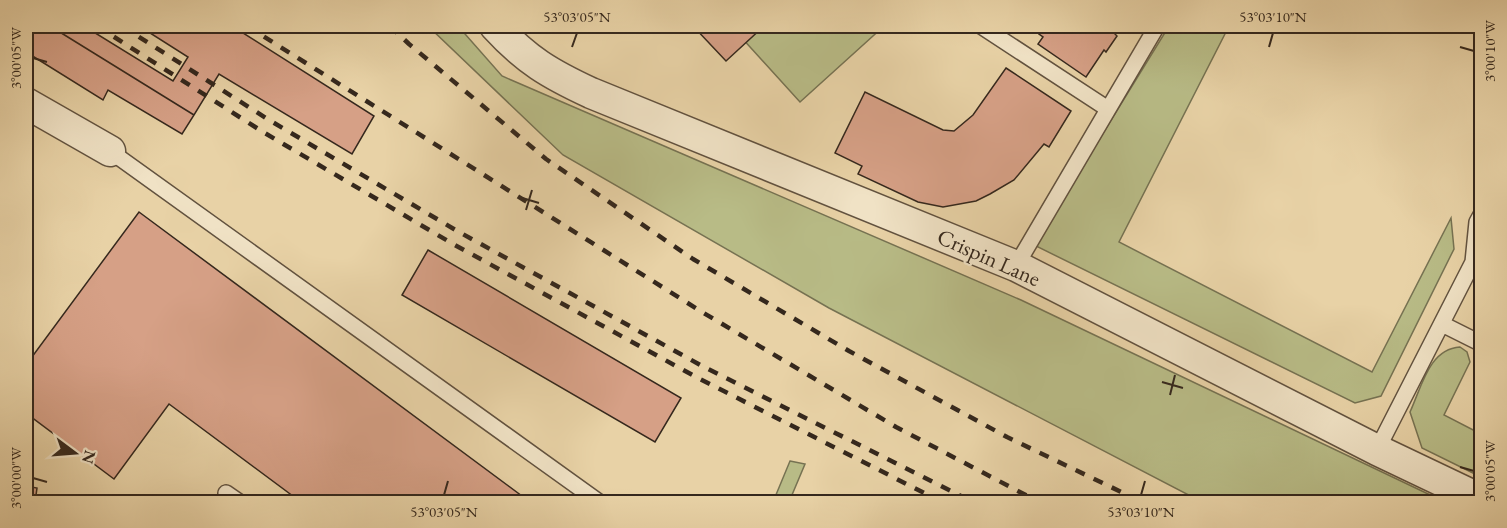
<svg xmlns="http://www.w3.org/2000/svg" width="1507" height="528" viewBox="0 0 1507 528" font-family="'EB Garamond',serif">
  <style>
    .green { fill: #b8bb86; stroke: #767252; stroke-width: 1.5 }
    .building { fill: #d6a086; stroke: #35281d; stroke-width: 1.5 }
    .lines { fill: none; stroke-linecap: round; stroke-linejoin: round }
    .lane-casing { stroke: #62523f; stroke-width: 18 }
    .street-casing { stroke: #62523f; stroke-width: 33 }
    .lane { stroke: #f0e2c5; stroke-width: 15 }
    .street { stroke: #f0e2c5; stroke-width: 30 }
    .rail { stroke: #35281d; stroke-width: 4.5; stroke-dasharray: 10 10; stroke-linecap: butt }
    .ticks { fill: none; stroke: #35281d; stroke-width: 2 }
    .labels { text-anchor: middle; stroke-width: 4.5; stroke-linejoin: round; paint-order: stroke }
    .street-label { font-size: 22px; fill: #35281d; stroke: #f0e2c5 }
    .neatline { fill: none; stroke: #35281d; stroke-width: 2 }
    .ticks-label { font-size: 15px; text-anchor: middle; fill: #35281d }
  </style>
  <rect width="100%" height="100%" fill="#e8d2a6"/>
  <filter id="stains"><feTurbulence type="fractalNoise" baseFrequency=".00333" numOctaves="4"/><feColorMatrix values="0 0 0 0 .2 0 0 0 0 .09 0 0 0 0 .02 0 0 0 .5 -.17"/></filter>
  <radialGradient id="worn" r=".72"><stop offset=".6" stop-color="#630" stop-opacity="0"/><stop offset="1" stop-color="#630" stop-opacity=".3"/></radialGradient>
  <path class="green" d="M 428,26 L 458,26 L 502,76 L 1021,300 L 1445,502 L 1202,502 L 829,308 L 563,155 Z
    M 731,26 L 884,26 L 800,102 Z
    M 1169,26 L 1229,26 L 1119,242 L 1372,372 L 1451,218 L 1454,249 L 1381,396 L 1355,403 L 1034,245 Z
    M 1460,347 L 1467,352 L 1470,362 L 1444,415 L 1481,434 L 1481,477 L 1422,448 L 1410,412 C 1422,386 1429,349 1460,347 Z
    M 790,461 L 805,464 L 789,502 L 773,502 Z"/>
  <path class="building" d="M 26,26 L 50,26 L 194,115 L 182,134 L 108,90 L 103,100 L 26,52 Z
    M 50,26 L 84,26 L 173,81 L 188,57 L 139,26 L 232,26 L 374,116 L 352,154 L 219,74 L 194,115 Z
    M 693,26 L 764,26 L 726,61 Z
    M 1045,26 L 1121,26 L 1115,34 L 1117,36 L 1106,52 L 1104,50 L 1086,77 L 1038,44 L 1043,37 L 1039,34 Z
    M 1006,68 L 1071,111 L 1049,147 L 1044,144 L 1014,180 L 990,194 L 976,201 L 943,207 L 918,202 L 858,174 L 862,166 L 835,153 L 865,92 L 943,130 L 954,131 L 973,115 Z
    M 139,212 L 530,502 L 301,502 L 169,404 L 114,479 L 26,413 L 26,365 Z
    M 428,250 L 681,398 L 655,442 L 402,295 Z
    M 26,486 L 37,488 L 35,502 L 26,502 Z"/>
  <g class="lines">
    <g class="lane-casing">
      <path id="lane" d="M 981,26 L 1108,109
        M 110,151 L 599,502
        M 1016,266 L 1157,26
        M 1442,324 L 1482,344
        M 1377,450 L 1473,262 L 1477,222 L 1482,213
        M 226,493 L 239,502"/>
    </g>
    <g class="street-casing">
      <path id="street" d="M 495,26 C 526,60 550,74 591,93 L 1016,266 L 1377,450 L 1482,500
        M 26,103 L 110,151"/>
    </g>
    <use href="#lane" class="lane"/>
    <use href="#street" class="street"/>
    <path class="rail" d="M 97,26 L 263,132 L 453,244 L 698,378 L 942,502
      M 122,26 L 269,120 L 459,232 L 704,367 L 973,502
      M 247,26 L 702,312 L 896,427 L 1039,502
      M 390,26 L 409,44 L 546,159 L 693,259 L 849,351 L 1007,437 L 1142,502"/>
  </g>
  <path class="ticks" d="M 572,47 L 577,33M 1269,47 L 1273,33M 1460,47 L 1474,51M 33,58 L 47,62M 519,197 L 539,203M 526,210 L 532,190M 1162,382 L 1183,388M 1170,395 L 1175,375M 1460,467 L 1474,471M 33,478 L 47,482M 444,495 L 448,481M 1141,495 L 1145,481"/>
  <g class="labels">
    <g class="street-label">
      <text transform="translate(989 257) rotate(24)" y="8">Crispin Lane</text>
    </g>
  </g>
  <rect width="1507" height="528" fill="none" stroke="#e8d2a6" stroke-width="66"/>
  <g transform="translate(75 453) rotate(106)" stroke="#f0e2c5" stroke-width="4.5" paint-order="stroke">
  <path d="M0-4.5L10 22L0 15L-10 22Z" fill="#35281d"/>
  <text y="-9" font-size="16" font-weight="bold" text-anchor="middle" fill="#35281d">N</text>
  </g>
  <rect x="33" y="33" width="1441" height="462" class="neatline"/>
  <g class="ticks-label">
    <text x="577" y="22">53°03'05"N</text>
    <text x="1273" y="22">53°03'10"N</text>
    <text transform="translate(1490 51) rotate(-90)" y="5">3°00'10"W</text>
    <text transform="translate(16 58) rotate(-90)" y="5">3°00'05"W</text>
    <text transform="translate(1490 471) rotate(-90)" y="5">3°00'05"W</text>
    <text transform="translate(16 478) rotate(-90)" y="5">3°00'00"W</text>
    <text x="444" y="517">53°03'05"N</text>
    <text x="1141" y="517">53°03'10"N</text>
  </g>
  <rect width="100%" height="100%" filter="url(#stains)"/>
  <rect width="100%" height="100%" fill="url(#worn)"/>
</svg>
